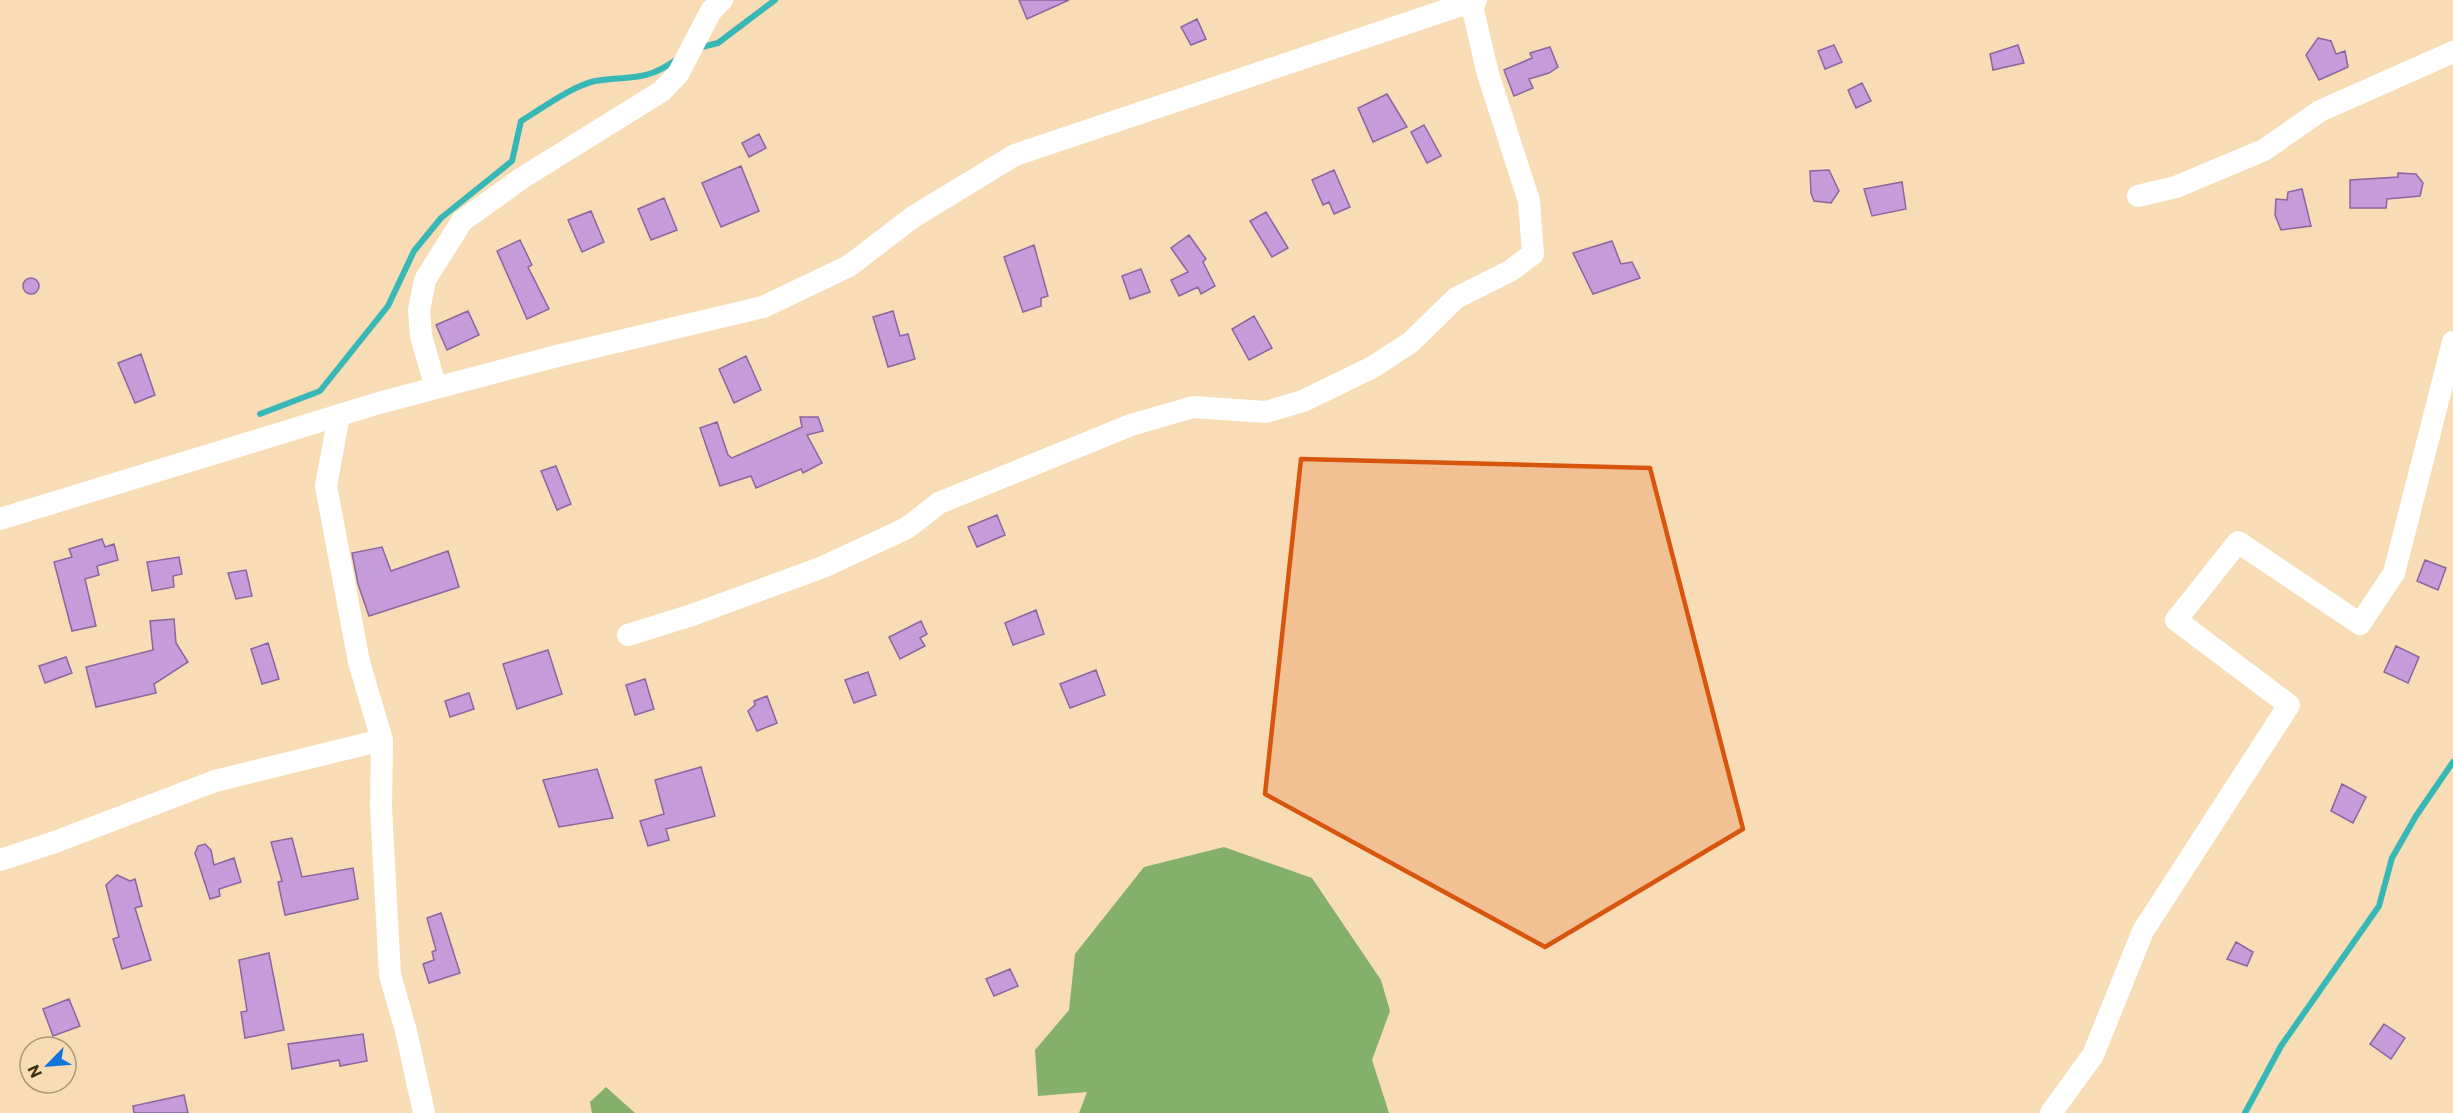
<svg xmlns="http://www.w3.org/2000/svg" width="2453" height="1113" viewBox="0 0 2453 1113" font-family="Commissioner,sans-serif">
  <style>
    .forest { fill: #84b06b }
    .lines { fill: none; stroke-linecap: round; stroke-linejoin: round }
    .stream { stroke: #38b7b7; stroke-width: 6 }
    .building { fill: #c59bd9; stroke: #8d649f; stroke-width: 1.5 }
    .minor { stroke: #fff; stroke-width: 22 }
    .marked { fill: #d7550d; fill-opacity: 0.2; stroke: #d7550d; stroke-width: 4.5; stroke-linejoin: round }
  </style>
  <rect width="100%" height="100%" fill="#f8dcb6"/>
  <path class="forest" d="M 1224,847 L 1312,878 L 1381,980 L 1390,1011 L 1372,1060 L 1389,1113 L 1079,1113 L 1087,1092 L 1038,1096 L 1035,1050 L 1069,1010 L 1075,954 L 1144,867 Z
    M 606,1087 L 635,1113 L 592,1113 L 590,1102 Z"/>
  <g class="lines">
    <path class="stream" d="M 698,48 L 718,43 L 775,0
      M 260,414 L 320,391 L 388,306 L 414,251 L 441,218 L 512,161 L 521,121 C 541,109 572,86 595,81 C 630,75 643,83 676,60
      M 2245,1113 L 2281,1046 L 2379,906 L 2392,858 L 2416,816 L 2453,762"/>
  </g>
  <path class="building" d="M 1019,0 L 1069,0 L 1027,19 Z
    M 1197,19 L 1206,39 L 1191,45 L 1181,27 Z
    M 2318,38 L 2331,41 L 2336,54 L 2345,51 L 2348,67 L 2319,80 L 2306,55 Z
    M 1834,45 L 1842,62 L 1825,69 L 1818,51 Z
    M 2018,45 L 2024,63 L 1993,70 L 1990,54 Z
    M 1550,47 L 1558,67 L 1549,73 L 1529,79 L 1533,88 L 1514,96 L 1504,70 L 1532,58 L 1530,53 Z
    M 1862,83 L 1871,101 L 1856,108 L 1848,90 Z
    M 1387,94 L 1407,127 L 1373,142 L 1358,108 Z
    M 1424,125 L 1441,156 L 1427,163 L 1411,132 Z
    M 759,134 L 766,148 L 749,157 L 742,143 Z
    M 741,166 L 759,211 L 721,227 L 702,183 Z
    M 1334,170 L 1350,207 L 1334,214 L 1329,202 L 1323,205 L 1312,180 Z
    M 1829,170 L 1839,191 L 1831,203 L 1814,201 L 1811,193 L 1810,171 Z
    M 2398,173 L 2416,174 L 2423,183 L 2420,196 L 2387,199 L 2386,208 L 2350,208 L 2350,180 L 2398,177 Z
    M 1902,182 L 1906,209 L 1872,216 L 1864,189 Z
    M 2302,189 L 2311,226 L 2281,230 L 2275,215 L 2276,199 L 2287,200 L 2288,192 Z
    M 664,198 L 677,230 L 651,240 L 638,209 Z
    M 591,211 L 604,242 L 582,252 L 568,220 Z
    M 1266,212 L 1288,248 L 1272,257 L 1250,221 Z
    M 1189,235 L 1206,259 L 1203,262 L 1215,286 L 1201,294 L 1198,287 L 1179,296 L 1171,280 L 1188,272 L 1171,248 Z
    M 520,240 L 532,265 L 528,267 L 549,309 L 527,319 L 497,251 Z
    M 1612,241 L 1621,264 L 1632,262 L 1640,278 L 1593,294 L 1573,253 Z
    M 1034,245 L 1048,296 L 1041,298 L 1041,306 L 1023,312 L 1004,257 Z
    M 1141,269 L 1150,292 L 1130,299 L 1122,276 Z
    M23 286a8 8 0 1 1 16 0a8 8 0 1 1-16 0Z
    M 468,311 L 479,335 L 447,350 L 436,325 Z
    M 893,311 L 900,336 L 908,334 L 915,359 L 888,367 L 873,317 Z
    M 1254,316 L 1272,348 L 1249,360 L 1232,329 Z
    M 141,354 L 155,395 L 135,403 L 118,363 Z
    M 746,356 L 761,390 L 734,403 L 719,369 Z
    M 800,417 L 818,417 L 823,431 L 807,435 L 822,463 L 803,473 L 801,469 L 756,488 L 751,476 L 720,486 L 700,428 L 717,422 L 728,455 L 732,458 L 802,427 Z
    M 556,466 L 571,504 L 557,510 L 541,471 Z
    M 997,515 L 1005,535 L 977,547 L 968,527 Z
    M 102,539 L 105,547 L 114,544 L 118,560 L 97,566 L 99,575 L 85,579 L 96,626 L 72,631 L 54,562 L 72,557 L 69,549 Z
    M 382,547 L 391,571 L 448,551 L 459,587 L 369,616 L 358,584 L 352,553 Z
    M 179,557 L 182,574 L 173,576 L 174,587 L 152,591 L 147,562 Z
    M 2425,560 L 2446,568 L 2438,590 L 2417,581 Z
    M 246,570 L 252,596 L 236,599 L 228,573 Z
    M 1036,610 L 1044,634 L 1013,645 L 1005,623 Z
    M 174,619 L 176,643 L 188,662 L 154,684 L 156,693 L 96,707 L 86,667 L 153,650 L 150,621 Z
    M 921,621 L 927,634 L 920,638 L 925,646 L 900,659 L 889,637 Z
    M 268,643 L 279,679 L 262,684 L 251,649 Z
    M 2396,646 L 2419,657 L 2408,683 L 2384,672 Z
    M 548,650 L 562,694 L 517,709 L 503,664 Z
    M 66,657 L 72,673 L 45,683 L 39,666 Z
    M 1096,670 L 1105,695 L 1070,708 L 1060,684 Z
    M 868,672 L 876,695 L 854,703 L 845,680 Z
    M 645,679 L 654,709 L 635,715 L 626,685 Z
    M 469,693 L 474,709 L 450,717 L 445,701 Z
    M 767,696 L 777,723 L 757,731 L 748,711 L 755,705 L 754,701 Z
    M 701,767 L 715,816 L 666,829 L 669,840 L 648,846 L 640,821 L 664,814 L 655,780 Z
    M 597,769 L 613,818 L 559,827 L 543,780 Z
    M 2342,784 L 2366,797 L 2353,823 L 2331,811 Z
    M 292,838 L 302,877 L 353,868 L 358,899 L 285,915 L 278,882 L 282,881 L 271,842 Z
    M 205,844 L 211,850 L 214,865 L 234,858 L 241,882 L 219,889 L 220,896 L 210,899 L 195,853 L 198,846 Z
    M 117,875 L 130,881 L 135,879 L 142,906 L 135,908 L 151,960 L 122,969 L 113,939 L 119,937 L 106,885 Z
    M 441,913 L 460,973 L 429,983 L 423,964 L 434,960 L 432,952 L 436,950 L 427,918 Z
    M 2236,942 L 2253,952 L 2247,966 L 2227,959 Z
    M 269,953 L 284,1030 L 245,1038 L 241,1012 L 247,1011 L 239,960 Z
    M 1010,969 L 1018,986 L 994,996 L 986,979 Z
    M 69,999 L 80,1026 L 53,1036 L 43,1009 Z
    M 2384,1024 L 2405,1038 L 2391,1059 L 2370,1044 Z
    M 363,1034 L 367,1061 L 340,1066 L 339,1060 L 292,1069 L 288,1044 Z
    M 184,1095 L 188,1113 L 134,1113 L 133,1106 Z"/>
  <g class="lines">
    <path class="minor" d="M 2138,196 L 2176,187 L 2264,150 L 2320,111 L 2453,52
      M 436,388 L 421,336 L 419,310 L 425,280 L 462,221 L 522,178 L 662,91 L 678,74 L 711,11 L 722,0
      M 339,415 L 326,486 L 359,662 L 382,740 L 381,808 L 390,975 L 406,1031 L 424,1113
      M 0,519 L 379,403 L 557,356 L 763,307 L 849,266 L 913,217 L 1015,155 L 1476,0
      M 628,635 L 692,615 L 823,567 L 907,528 L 939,503 L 1131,425 L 1193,407 L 1266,412 L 1303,401 L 1373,367 L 1411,342 L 1456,298 L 1510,271 L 1533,254 L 1529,201 L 1488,74 L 1471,2
      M 0,860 L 55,842 L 215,781 L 382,740
      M 2051,1113 L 2093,1055 L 2143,931 L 2289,705 L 2176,620 L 2238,542 L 2360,624 L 2394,573 L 2453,342"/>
  </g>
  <path class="marked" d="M 1301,459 L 1650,468 L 1743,829 L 1545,947 L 1265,794 Z"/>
  <g transform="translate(48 1065) rotate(245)"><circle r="28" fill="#f8dcb6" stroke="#af9775" stroke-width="1.5"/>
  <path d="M0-4.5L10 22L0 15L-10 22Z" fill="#0f74dd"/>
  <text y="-9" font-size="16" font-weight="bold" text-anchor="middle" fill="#412f13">N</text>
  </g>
</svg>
